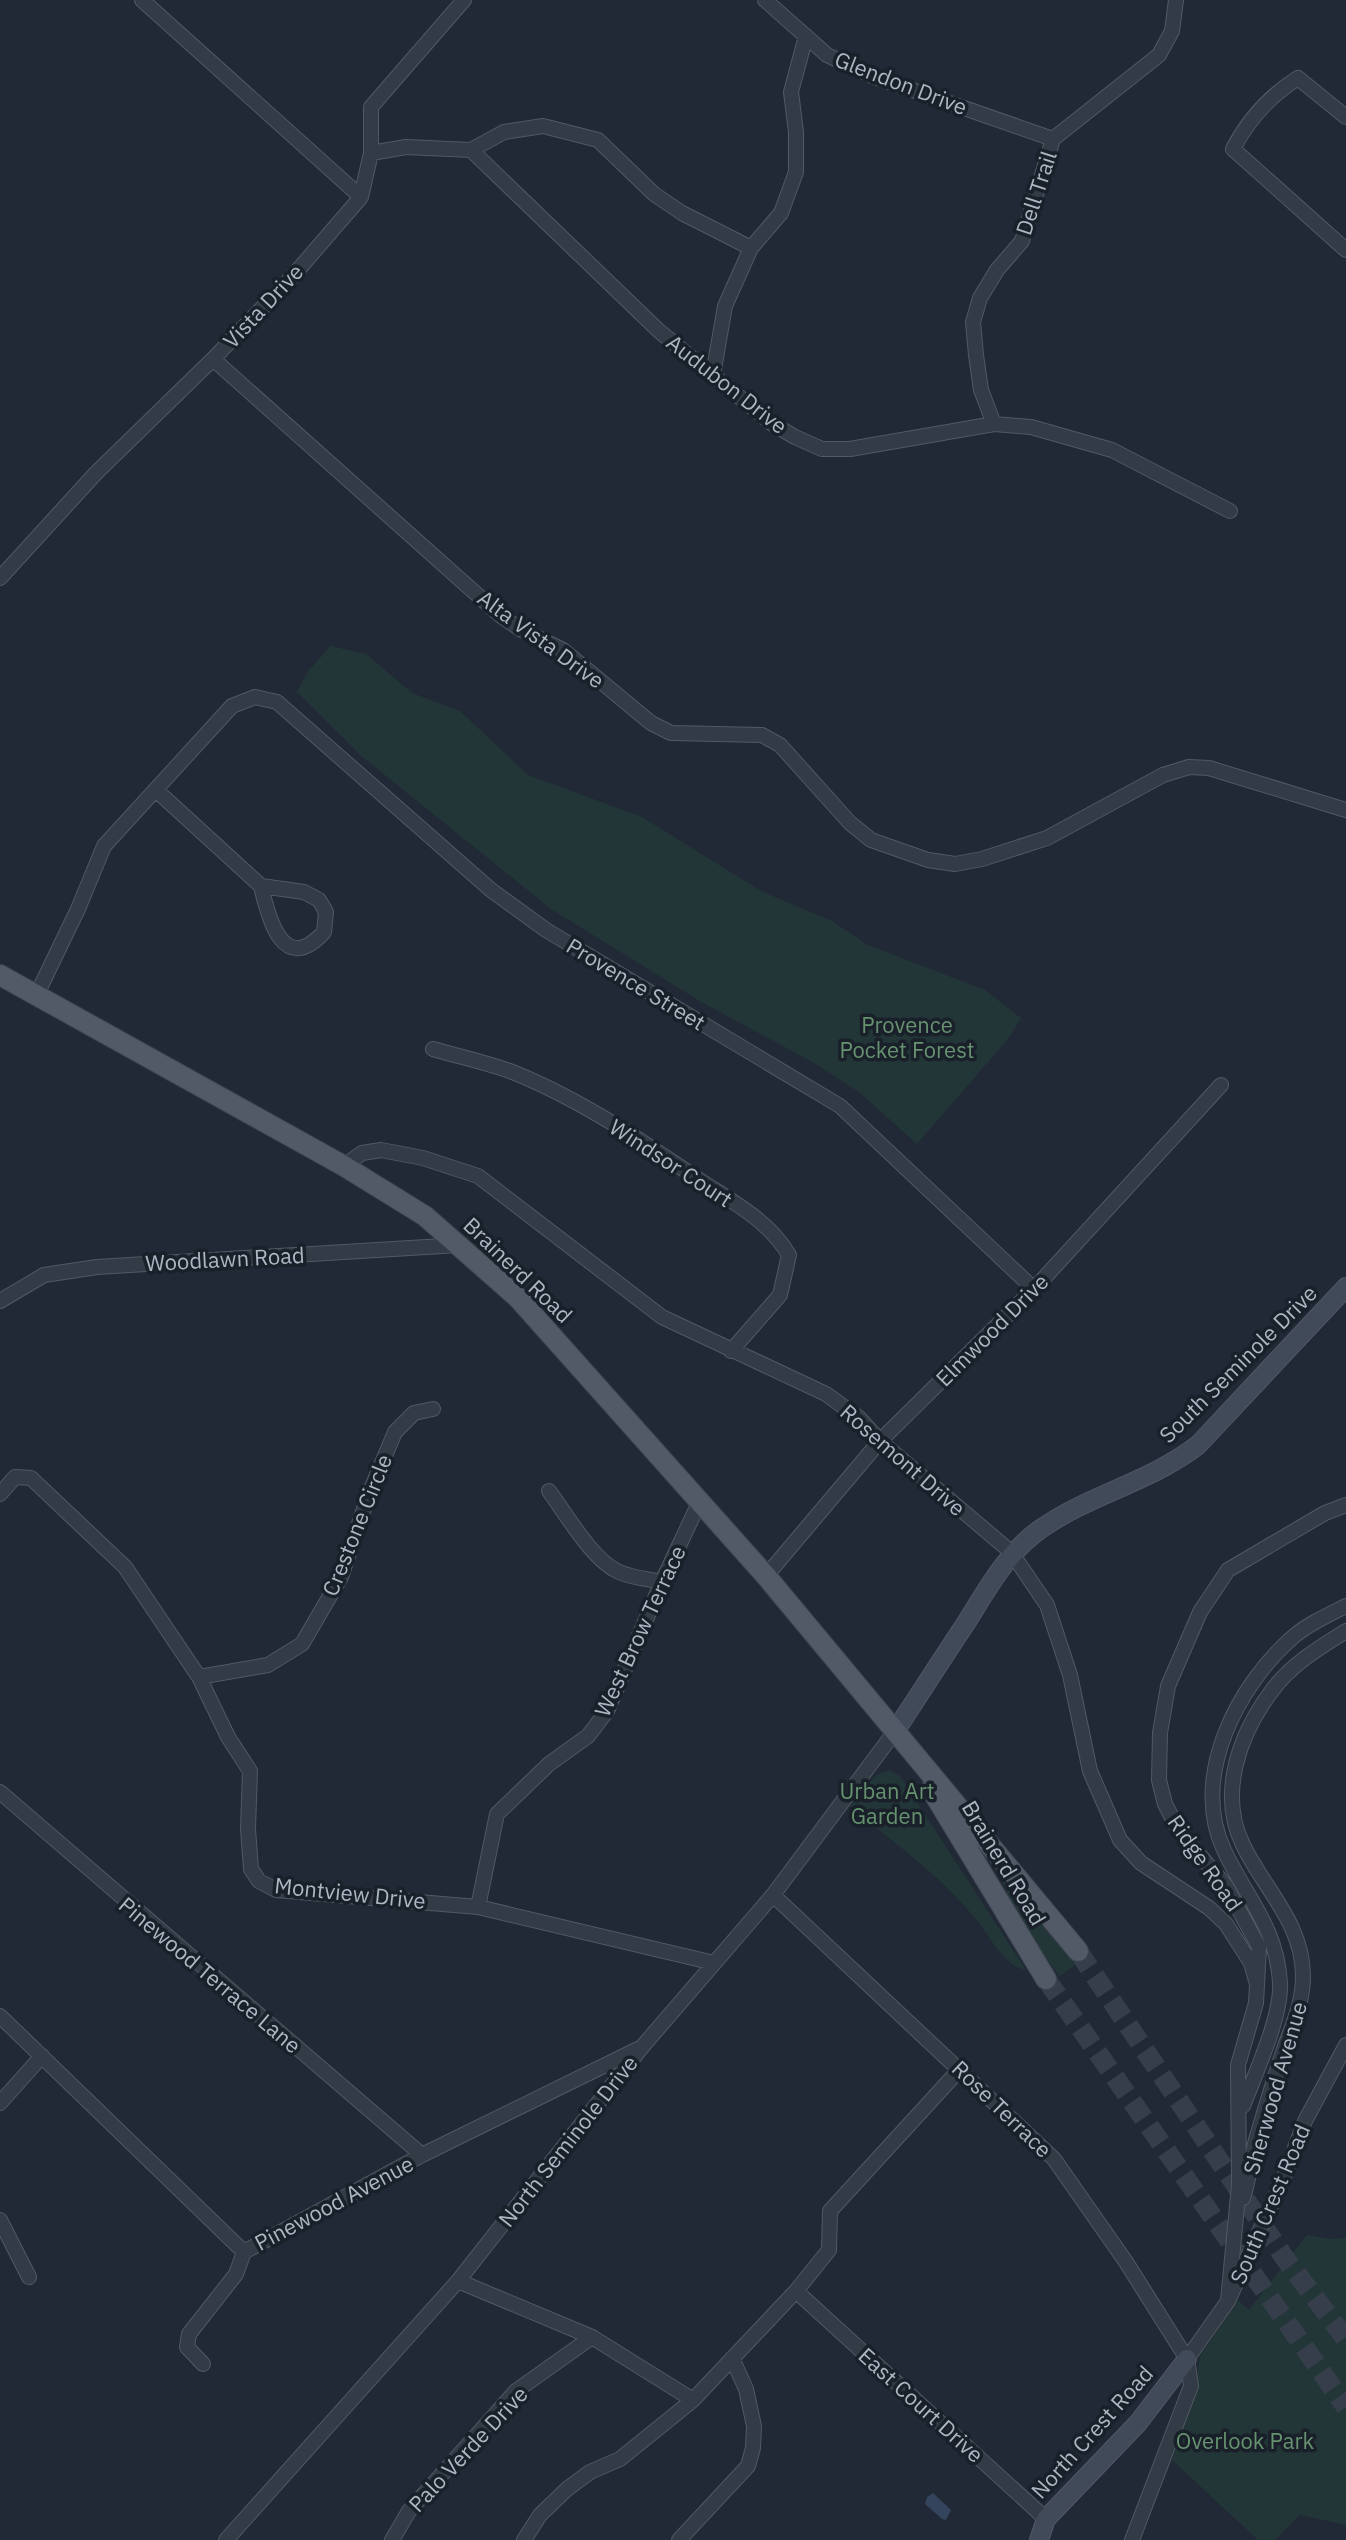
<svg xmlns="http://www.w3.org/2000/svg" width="1346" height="2540" viewBox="0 0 1346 2540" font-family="'IBM Plex Sans',sans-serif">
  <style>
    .green { fill: #233637 }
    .water { fill: #34445c }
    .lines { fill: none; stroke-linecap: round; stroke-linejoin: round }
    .primary-tunnel { stroke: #353e4a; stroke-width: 20; stroke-dasharray: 20 10; stroke-linecap: butt }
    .street-casing { stroke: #515964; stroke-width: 16 }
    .secondary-casing { stroke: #515964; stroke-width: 20 }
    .primary-casing { stroke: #3d444f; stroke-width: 22 }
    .street { stroke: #333b46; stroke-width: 14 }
    .secondary { stroke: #414a59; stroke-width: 18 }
    .primary { stroke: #515a66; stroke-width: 20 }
    .labels { text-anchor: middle; stroke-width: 7; stroke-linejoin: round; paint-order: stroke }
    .street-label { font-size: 22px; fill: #adb6c3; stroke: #19202a }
    .park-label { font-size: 22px; fill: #669270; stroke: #19202a }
  </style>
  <rect width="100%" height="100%" fill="#202935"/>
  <path class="green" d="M 331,646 L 366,654 L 412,693 L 460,711 L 528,775 L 642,817 L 761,891 L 832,921 L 868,945 L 985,990 L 1021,1018 L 1008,1039 L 917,1144 L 859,1092 L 816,1064 L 703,1003 L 551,909 L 359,754 L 297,692 L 308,671 Z
    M 889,1770 L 900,1776 L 1026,1970 C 1003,1966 989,1934 975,1918 C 940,1875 893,1842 850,1807 L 876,1775 Z
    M 1002,1881 C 1023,1890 1061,1944 1075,1965 L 1060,1976 C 1036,1948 1015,1915 1002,1881 Z
    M 1307,2235 L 1330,2239 L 1346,2238 L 1346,2525 L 1300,2515 L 1275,2540 L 1258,2540 L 1172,2460 L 1193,2401 L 1200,2356 L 1238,2300 L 1249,2310 Z"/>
  <path class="water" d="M 933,2493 L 951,2510 L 946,2520 L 942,2519 L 925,2504 L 927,2497 Z"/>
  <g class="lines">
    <path class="primary-tunnel" d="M 1078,1951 L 1284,2257 L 1346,2339
      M 1046,1979 L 1346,2407"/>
    <g class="street-casing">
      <path id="street" d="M 142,0 L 361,197
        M 765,0 L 827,55 L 872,76 L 1053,139
        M 1346,117 L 1298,78 C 1271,95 1248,120 1233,149 L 1346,250
        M 471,150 L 504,132 L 543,126 L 598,140 L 654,194 L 682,213 L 751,248
        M 371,153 L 406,147 L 471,150 L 659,331 L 771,423 L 795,437 L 822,449 L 850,449 L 994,424 L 1031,427 L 1112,450 L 1230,511
        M 213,359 L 501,616 L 520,629 L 563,650 L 651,723 L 671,733 L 762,735 L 780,745 L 850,823 L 871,840 L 928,860 L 955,864 L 982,859 L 1047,838 L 1163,775 L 1189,767 L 1209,768 L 1346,810
        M 713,375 L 725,306 L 751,248 L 781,213 L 796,172 L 796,132 L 791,92 L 806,36
        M 994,424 L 981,390 L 976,355 L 973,322 L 980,298 L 997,270 L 1022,241 L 1053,139 L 1159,55 L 1172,31 L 1176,0
        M 0,578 L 96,473 L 213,359 L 292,277 L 361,197 L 371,153 L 371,107 L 464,0
        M 157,791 L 261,886 L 304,892 L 319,900 L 326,912 L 324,932 C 283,977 268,917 261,886
        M 37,994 L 78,909 L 104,846 L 232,706 L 255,697 L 277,702 L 491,890 L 546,930 L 840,1106 L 1034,1289
        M 433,1049 C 460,1057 489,1063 515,1073 C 581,1100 642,1141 701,1181 C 733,1202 769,1221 789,1255 L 780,1295 L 731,1351
        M 344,1166 L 362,1153 L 381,1150 L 423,1158 L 478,1176 L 662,1317 L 826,1394 L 859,1418 L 880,1441 L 1011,1552 L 1047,1605 L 1070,1675 L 1090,1771 L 1120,1840 L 1141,1863 L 1209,1908 L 1226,1924 L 1251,1963 L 1257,1984
        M 0,1301 L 44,1275 L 97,1267 L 459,1245
        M 549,1491 C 567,1515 592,1560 619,1572 C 633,1578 648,1579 662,1582
        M 0,1494 L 15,1477 L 31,1478 L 125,1567 L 199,1677 L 228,1737 L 250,1771 L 248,1829 L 251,1869 L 259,1881 L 276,1890 L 478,1907 L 714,1963
        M 766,1576 L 880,1441 L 1034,1289 L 1221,1085
        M 199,1677 L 268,1665 L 302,1644 L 341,1577 L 369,1494 L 395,1432 L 414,1413 L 433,1409
        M 0,1792 L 422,2155
        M 773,1895 L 1054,2159 L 1126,2262 L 1187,2359 L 1191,2386 L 1132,2540
        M 478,1907 L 497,1814 L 549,1764 L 588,1736 L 607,1711 L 662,1582 L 699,1503
        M 0,2016 L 244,2252 L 422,2155 L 638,2049
        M 0,2103 L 42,2056
        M 1243,2106 C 1255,2074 1282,2016 1280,1983 C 1277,1927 1246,1898 1224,1850 C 1190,1777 1237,1686 1293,1637 C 1308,1624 1328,1615 1346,1606
        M 1243,2198 C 1250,2177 1251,2154 1258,2133 C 1266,2106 1274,2079 1283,2052 C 1292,2026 1303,2004 1303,1976 C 1303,1923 1264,1889 1243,1845 C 1218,1794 1239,1735 1271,1692 C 1289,1666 1320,1647 1346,1631
        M 0,2220 L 29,2277
        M 458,2281 L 592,2337 L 693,2400
        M 796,2291 L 1046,2519
        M 1228,2301 L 1239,2185 L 1238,2065 L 1256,2003 L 1259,1947 L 1226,1886 L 1179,1831 L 1165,1804 L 1159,1780 L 1160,1733 L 1168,1686 L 1200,1612 L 1228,1570 L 1325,1513 L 1346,1505
        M 1187,2359 L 1228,2301 L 1284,2177 L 1305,2121 L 1346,2045
        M 203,2364 L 187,2347 L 189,2334 L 236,2274 L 244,2252
        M 226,2540 L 458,2281 L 642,2047 L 773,1895 L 896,1730
        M 392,2540 L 409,2511 L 516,2391 L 592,2337
        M 524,2540 L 540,2515 L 567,2489 L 590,2472 L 620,2459 L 693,2400 L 796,2291 L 829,2250 L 830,2211 L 960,2069
        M 679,2540 L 748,2466 L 753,2448 L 754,2426 L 746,2389 L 732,2358"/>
    </g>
    <g class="secondary-casing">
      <path id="secondary" d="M 896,1730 C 919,1695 942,1659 966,1623 C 988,1588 1007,1552 1042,1528 C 1091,1494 1150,1482 1198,1445 L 1346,1287
        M 1039,2540 L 1046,2519 L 1138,2423 L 1187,2359"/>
    </g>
    <g class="primary-casing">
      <path id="primary" d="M 0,975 L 344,1166 L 425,1216 L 518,1298 L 766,1576 L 1078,1951
        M 931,1789 L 1046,1979"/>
    </g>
    <use href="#street" class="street"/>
    <use href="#secondary" class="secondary"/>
    <use href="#primary" class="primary"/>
  </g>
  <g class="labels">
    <g class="street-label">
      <text transform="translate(901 83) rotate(21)" y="8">Glendon Drive</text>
      <text transform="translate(1036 193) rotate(-72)" y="8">Dell Trail</text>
      <text transform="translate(263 306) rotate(-47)" y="8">Vista Drive</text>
      <text transform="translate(727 384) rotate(38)" y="8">Audubon Drive</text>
      <text transform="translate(541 639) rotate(36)" y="8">Alta Vista Drive</text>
      <text transform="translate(636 984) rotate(31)" y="8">Provence Street</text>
      <text transform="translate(671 1163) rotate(33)" y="8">Windsor Court</text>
      <text transform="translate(225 1259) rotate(-3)" y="8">Woodlawn Road</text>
      <text transform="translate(518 1270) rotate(44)" y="8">Brainerd Road</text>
      <text transform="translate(992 1330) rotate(-45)" y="8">Elmwood Drive</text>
      <text transform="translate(1238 1364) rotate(-45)" y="8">South Seminole Drive</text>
      <text transform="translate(903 1460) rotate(41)" y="8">Rosemont Drive</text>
      <text transform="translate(357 1525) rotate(-68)" y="8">Crestone Circle</text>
      <text transform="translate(640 1631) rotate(-65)" y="8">West Brow Terrace</text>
      <text transform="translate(1004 1863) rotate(59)" y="8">Brainerd Road</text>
      <text transform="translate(1205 1863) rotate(55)" y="8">Ridge Road</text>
      <text transform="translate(350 1893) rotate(6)" y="8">Montview Drive</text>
      <text transform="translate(210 1975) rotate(40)" y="8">Pinewood Terrace Lane</text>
      <text transform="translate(1275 2088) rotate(-74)" y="8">Sherwood Avenue</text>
      <text transform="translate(1002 2109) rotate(44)" y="8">Rose Terrace</text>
      <text transform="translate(568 2141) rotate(-52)" y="8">North Seminole Drive</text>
      <text transform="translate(334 2203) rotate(-28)" y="8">Pinewood Avenue</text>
      <text transform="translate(1270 2204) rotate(-67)" y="8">South Crest Road</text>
      <text transform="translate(921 2405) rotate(42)" y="8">East Court Drive</text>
      <text transform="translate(1092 2432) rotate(-48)" y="8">North Crest Road</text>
      <text transform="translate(468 2449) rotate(-47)" y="8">Palo Verde Drive</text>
    </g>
    <g class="park-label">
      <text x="907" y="1033">Provence<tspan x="907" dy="25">Pocket Forest</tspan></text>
      <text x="887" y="1799">Urban Art<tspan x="887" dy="25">Garden</tspan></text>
      <text x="1245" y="2449">Overlook Park</text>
    </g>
  </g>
</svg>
